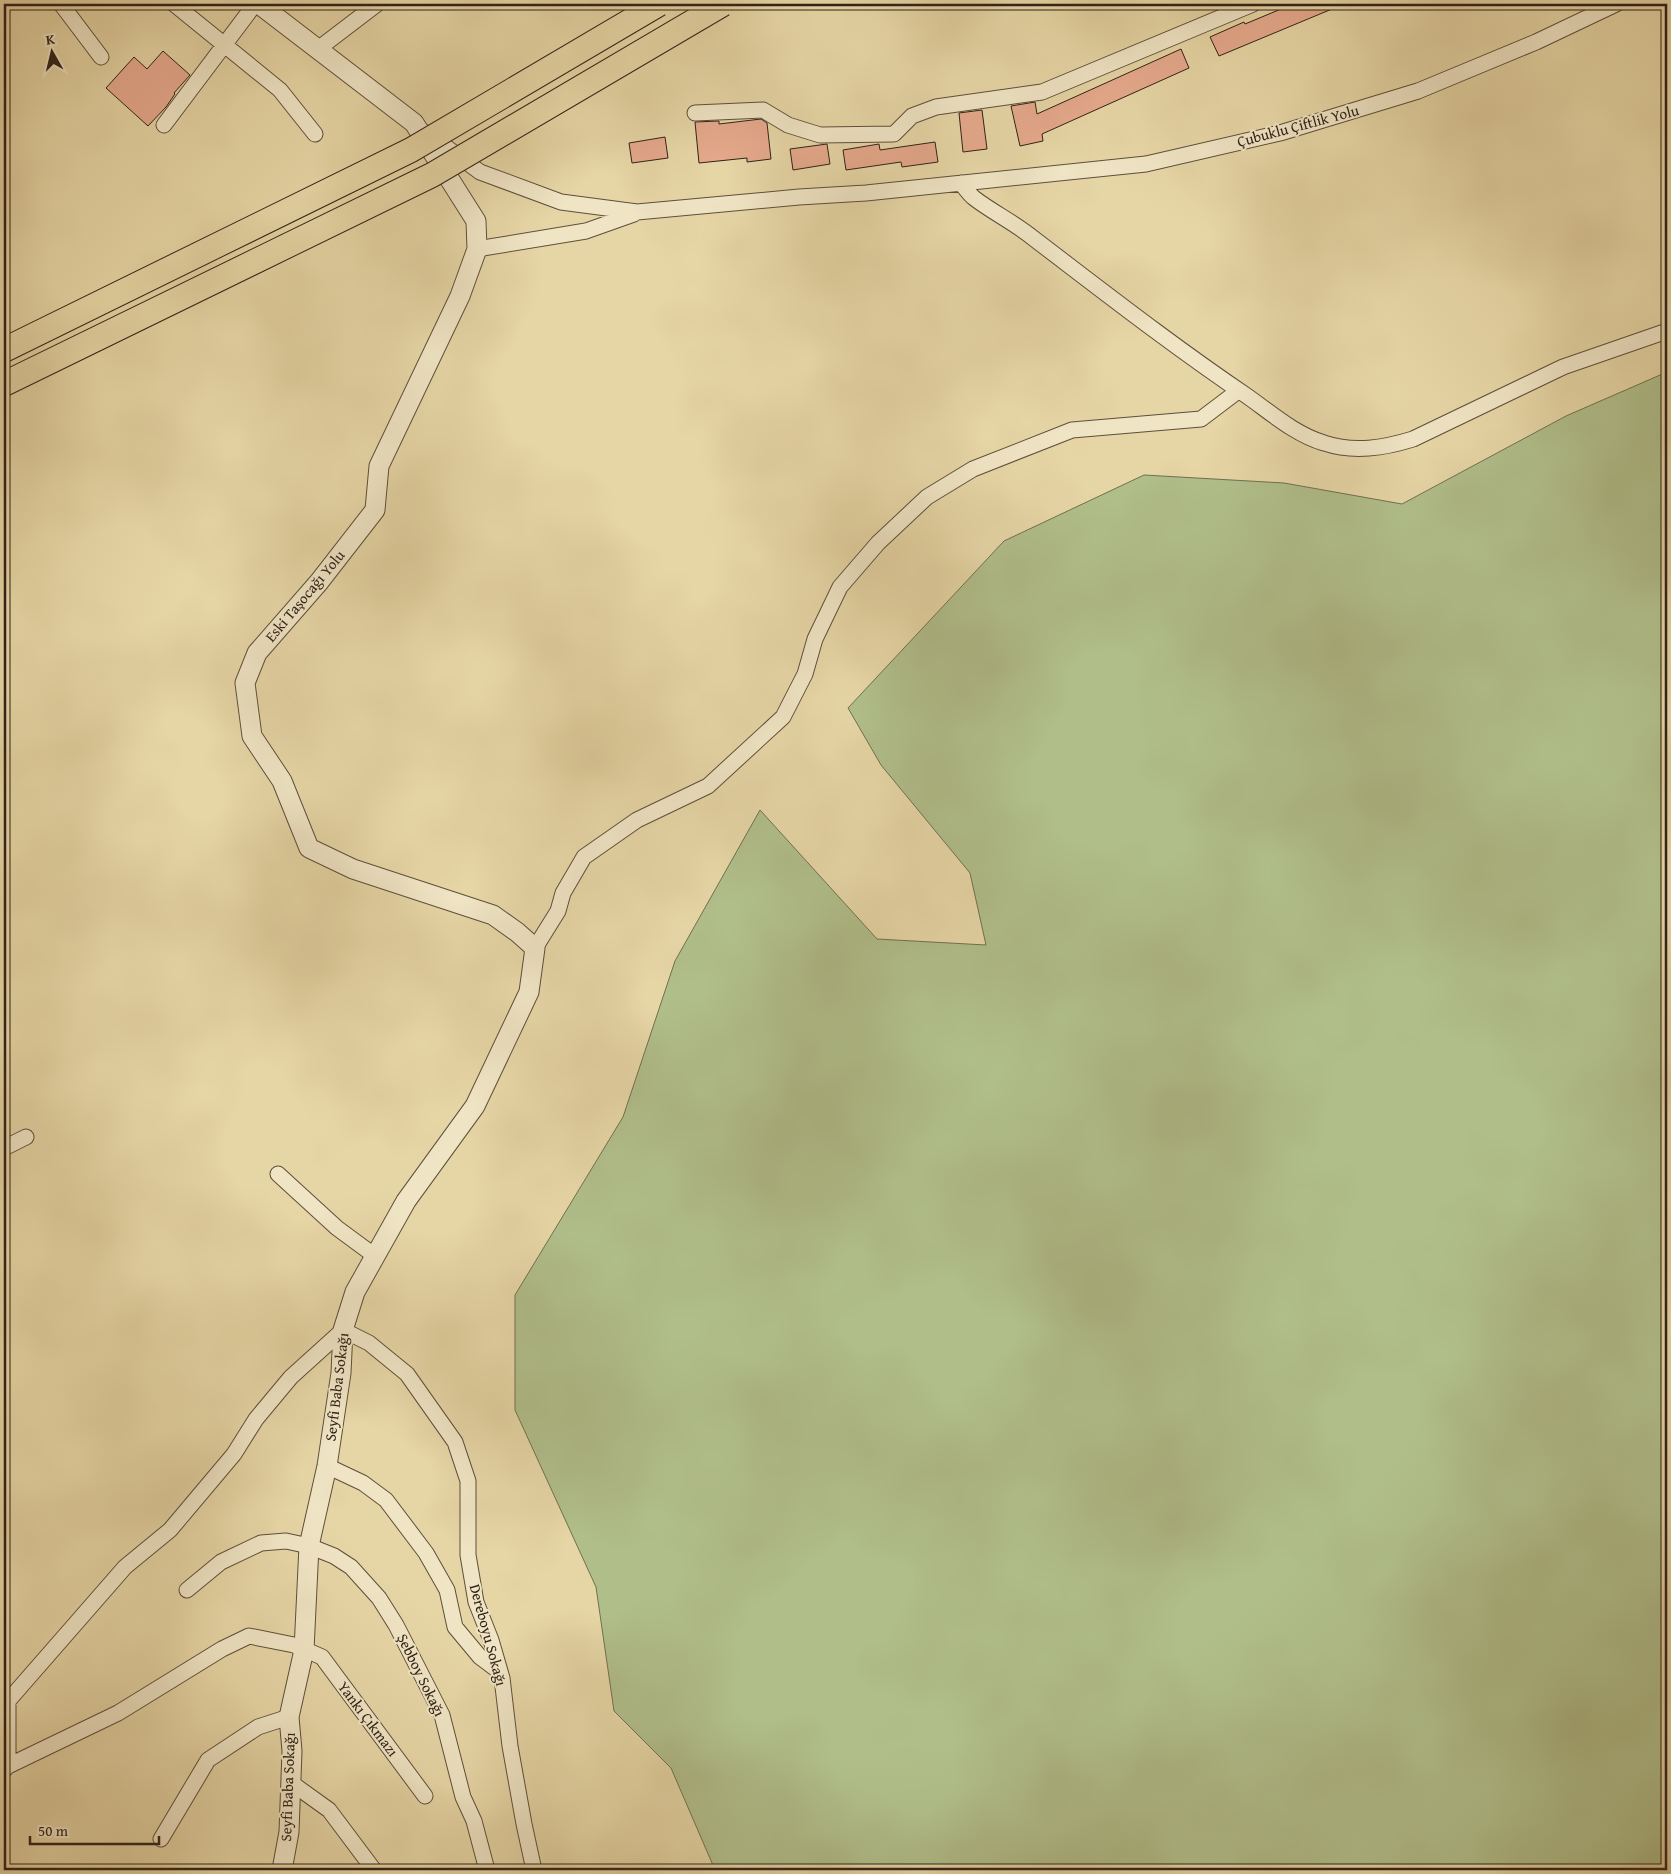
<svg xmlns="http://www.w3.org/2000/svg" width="1671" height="1874" viewBox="0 0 1671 1874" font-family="'Gentium Book Plus',serif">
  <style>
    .green { fill: #b0be8a; stroke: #707051 }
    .building { fill: #e5a98c; stroke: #302218 }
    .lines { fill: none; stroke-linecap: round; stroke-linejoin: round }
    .minor-casing { stroke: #5e4f3b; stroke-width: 17 }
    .tertiary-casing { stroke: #5e4f3b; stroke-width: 21 }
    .minor { stroke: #efe4c4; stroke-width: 15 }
    .tertiary { stroke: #efe4c4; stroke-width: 19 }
    .trunk-bridge-casing { stroke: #302218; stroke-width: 26; stroke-linecap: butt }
    .trunk-bridge { stroke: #e6d5a5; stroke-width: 24 }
    .labels { text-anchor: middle; stroke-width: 4; stroke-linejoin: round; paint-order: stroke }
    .street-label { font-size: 15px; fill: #302218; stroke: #efe4c4 }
  </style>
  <rect width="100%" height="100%" fill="#e6d5a5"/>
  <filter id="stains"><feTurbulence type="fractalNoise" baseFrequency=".004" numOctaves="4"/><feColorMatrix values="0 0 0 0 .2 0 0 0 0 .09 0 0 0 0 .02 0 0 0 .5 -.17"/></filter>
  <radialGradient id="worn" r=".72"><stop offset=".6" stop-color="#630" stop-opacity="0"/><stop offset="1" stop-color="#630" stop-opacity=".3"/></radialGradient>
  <path class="green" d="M 1667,372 L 1667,1870 L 715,1870 L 671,1768 L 614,1711 L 596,1587 L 515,1410 L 515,1295 L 623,1117 L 675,961 L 760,810 L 877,939 L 986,945 L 970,873 L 881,765 L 848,708 L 1004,541 L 1144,475 L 1284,483 L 1402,504 L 1566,416 Z"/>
  <path class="building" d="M 1293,4 L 1344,4 L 1219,56 L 1210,37 L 1244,22 L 1245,24 Z
    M 1181,49 L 1189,68 L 1042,134 L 1043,141 L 1020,146 L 1011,106 L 1035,102 L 1037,114 Z
    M 163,51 L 190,75 L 174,93 L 175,94 L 166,107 L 148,126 L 106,88 L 134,57 L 147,69 Z
    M 982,110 L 987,149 L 963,152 L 959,113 Z
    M 761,119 L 767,123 L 771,159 L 747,162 L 747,158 L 699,163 L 695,122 L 719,121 L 719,124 Z
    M 665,137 L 668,158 L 632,163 L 629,143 Z
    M 935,142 L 938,162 L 902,167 L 901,162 L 846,170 L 843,150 L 879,144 L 880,150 Z
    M 827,144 L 830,164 L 793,170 L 790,149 Z"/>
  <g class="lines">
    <g class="minor-casing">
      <path id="minor" d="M 61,4 L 101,57
        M 174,4 L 280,90 L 315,134
        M 318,49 L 377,4
        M 695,113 L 763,110 L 788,125 L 820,135 L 894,134 L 912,116 L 936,107 L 1042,92 L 1253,4
        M 164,125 L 255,4
        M 427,133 L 480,172 L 561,202 L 637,212 L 799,197 L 866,193 L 1146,164 L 1280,133 L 1418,91 L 1536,42 L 1616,4
        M 961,183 C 965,188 969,194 974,198 C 992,212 1015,223 1033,238 C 1104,292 1173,346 1247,396 C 1271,413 1296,435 1324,443 C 1354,453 1384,448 1413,439 L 1563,367 L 1667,331
        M 477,249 L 586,231 L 634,214
        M 535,948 L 558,911 L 563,893 L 584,857 L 637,820 L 708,786 L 783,717 L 805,674 L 815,639 L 840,587 L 878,543 L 927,497 L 973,469 L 1072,430 L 1201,419 L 1238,391
        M 4,1148 L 26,1137
        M 278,1174 L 337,1228 L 375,1256
        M 327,1466 L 363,1483 L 386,1500 L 426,1553 L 447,1590 L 455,1627 L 480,1657 L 496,1669 L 500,1675
        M 187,1590 L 221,1562 L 261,1543 L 286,1541 L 309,1546 L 334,1556 L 351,1567 L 379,1598 L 396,1625 L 442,1715 L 463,1797 L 474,1821 L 487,1870
        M 8,1766 L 8,1701 L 125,1567 L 170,1530 L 234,1454 L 256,1419 L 291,1377 L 343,1330 L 369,1343 L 407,1374 L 455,1442 L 468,1481 L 468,1555 L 476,1602 L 491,1640 L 502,1678 L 510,1746 L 524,1824 L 534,1870
        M 4,1770 L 8,1766 L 118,1713 L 222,1649 L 249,1636 L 294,1645 L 322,1657 L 425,1796
        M 290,1782 L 329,1810 L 374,1870
        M 161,1839 L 208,1760 L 258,1727 L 289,1717"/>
    </g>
    <g class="tertiary-casing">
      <path id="tertiary" d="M 259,4 L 414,123 L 476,221 L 477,249 L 460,296 L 379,466 L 375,510 L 319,582 L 257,653 L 245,683 L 252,736 L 282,781 L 309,848 L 353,869 L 493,915 L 517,932 L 535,948 L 529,992 L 475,1106 L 406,1201 L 355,1292 L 343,1330 L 341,1373 L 327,1466 L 309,1546 L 304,1650 L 289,1717 L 292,1751 L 289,1832 L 282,1870"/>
    </g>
    <use href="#minor" class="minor"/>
    <use href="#tertiary" class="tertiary"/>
    <g class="trunk-bridge-casing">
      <path id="trunk-bridge" d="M 4,350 L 411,150 L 659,4
        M 4,384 L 432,175 L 723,4"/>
    </g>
    <use href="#trunk-bridge" class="trunk-bridge"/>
  </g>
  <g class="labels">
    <g class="street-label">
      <text transform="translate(1298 126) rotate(-15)" y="5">Çubuklu Çiftlik Yolu</text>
      <text transform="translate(305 596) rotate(-50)" y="5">Eski Taşocağı Yolu</text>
      <text transform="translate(337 1387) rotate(-83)" y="5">Seyfi Baba Sokağı</text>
      <text transform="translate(488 1635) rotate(75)" y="5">Dereboyu Sokağı</text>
      <text transform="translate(421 1675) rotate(64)" y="5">Şebboy Sokağı</text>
      <text transform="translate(368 1719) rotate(53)" y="5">Yankı Çıkmazı</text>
      <text transform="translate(288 1787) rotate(-88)" y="5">Seyfi Baba Sokağı</text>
    </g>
  </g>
  <rect width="1671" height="1874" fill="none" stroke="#e6d5a5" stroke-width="20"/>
  <rect x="5" y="5" width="1661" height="1864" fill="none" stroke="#302218" stroke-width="2.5"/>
  <rect x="10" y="10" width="1651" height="1854" fill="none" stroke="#302218"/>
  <g transform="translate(52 52) rotate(352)" stroke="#efe4c4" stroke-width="4" paint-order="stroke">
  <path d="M0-4L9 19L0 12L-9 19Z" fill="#302218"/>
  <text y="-8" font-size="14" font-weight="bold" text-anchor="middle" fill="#302218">K</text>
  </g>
  <path d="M30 1836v8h129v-8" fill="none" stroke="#302218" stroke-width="2.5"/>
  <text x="38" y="1836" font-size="15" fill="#302218" stroke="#efe4c4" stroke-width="4" paint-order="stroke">50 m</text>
  <rect width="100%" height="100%" filter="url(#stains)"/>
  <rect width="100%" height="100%" fill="url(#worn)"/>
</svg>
